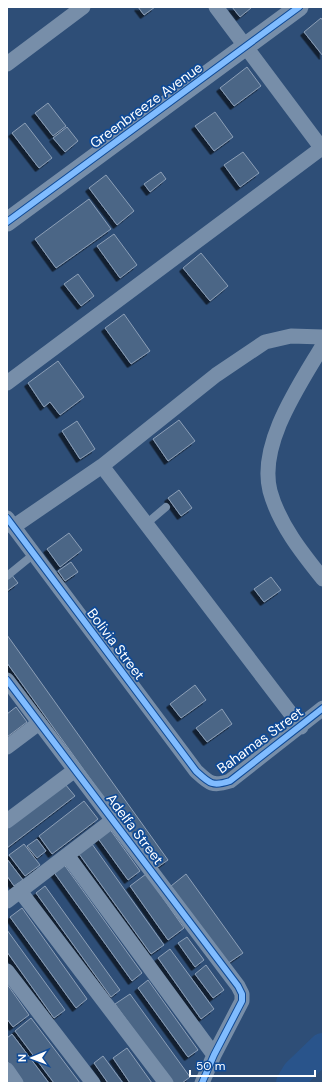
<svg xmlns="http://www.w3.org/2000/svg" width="330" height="1090" viewBox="0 0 330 1090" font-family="'DM Sans',sans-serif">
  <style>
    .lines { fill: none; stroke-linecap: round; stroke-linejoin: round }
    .river { stroke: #29548b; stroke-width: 30 }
    .building { fill: #4b6686; stroke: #8c9fb7; filter: url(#shadow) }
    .service { stroke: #778ea9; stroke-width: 8 }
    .minor { stroke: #778ea9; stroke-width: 15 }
    .tertiary { stroke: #778ea9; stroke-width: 19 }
    .cycleway-casing { stroke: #0f4a96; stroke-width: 8 }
    .cycleway { stroke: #80bcff; stroke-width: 6 }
    .labels { text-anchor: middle; stroke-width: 3.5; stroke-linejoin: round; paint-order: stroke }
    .street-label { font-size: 14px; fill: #fff; stroke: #0f4a96 }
  </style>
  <defs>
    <filter id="shadow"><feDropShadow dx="-3.5" dy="3.5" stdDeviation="0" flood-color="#0009"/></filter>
  </defs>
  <rect width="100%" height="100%" fill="#2e4e77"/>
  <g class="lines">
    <path class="river" d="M 291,1083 L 297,1073 L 323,1048"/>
  </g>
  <path class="building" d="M 138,7 L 155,7 L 144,15 Z
    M 232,7 L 250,7 L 251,8 L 240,17 Z
    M 321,18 L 323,21 L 323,56 L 304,32 Z
    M 247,67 L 261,86 L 234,106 L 220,88 Z
    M 48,103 L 66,126 L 53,136 L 35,113 Z
    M 215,112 L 233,137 L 214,151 L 195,126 Z
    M 25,123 L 52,158 L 39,168 L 12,133 Z
    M 67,127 L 78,141 L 65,152 L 53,138 Z
    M 243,152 L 259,173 L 240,187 L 224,165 Z
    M 161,172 L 166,179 L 150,192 L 144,184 Z
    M 106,175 L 134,211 L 117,225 L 89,188 Z
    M 89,199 L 111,229 L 56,268 L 35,239 Z
    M 114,234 L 137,265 L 120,278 L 97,246 Z
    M 201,253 L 228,286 L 210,301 L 183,268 Z
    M 78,274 L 94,296 L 81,306 L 64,284 Z
    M 124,314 L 150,351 L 131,364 L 105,328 Z
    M 58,361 L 84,397 L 60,415 L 50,402 L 44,407 L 28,383 Z
    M 179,420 L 195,441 L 168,461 L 153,439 Z
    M 77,421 L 95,449 L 80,459 L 62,431 Z
    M 179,490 L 192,508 L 181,516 L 168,498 Z
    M 69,533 L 82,550 L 60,567 L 47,549 Z
    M 71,562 L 78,572 L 65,581 L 58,571 Z
    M 11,574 L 18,583 L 7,591 L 7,577 Z
    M 271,577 L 281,590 L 264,602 L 254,589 Z
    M 7,635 L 168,860 L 155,869 L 7,663 Z
    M 195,685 L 206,700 L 181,718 L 170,704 Z
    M 16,707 L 27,722 L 7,737 L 7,714 Z
    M 222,709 L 232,724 L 207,742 L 196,728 Z
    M 65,784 L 75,796 L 7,848 L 7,828 Z
    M 84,801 L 98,819 L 52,854 L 39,836 Z
    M 109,828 L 140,871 L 128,880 L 97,837 Z
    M 37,839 L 46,851 L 37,858 L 27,846 Z
    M 24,844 L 40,865 L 25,876 L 9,855 Z
    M 92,844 L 164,945 L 151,954 L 79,854 Z
    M 7,859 L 23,880 L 14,886 L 7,876 Z
    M 63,863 L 142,973 L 132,981 L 53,871 Z
    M 146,874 L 184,928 L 168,940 L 130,886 Z
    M 186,874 L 243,953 L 227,964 L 171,886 Z
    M 45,886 L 120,990 L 111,997 L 36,893 Z
    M 22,908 L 87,999 L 76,1008 L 10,917 Z
    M 7,930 L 65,1010 L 54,1018 L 7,952 Z
    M 187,937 L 204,960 L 195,967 L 178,943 Z
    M 170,949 L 214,1009 L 201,1019 L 158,958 Z
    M 206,965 L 224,990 L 213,998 L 195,974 Z
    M 148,980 L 198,1050 L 188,1057 L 138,988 Z
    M 7,984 L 29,1015 L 13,1027 L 7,1019 Z
    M 130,994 L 190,1077 L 182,1083 L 172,1083 L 115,1004 Z
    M 31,1018 L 80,1083 L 54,1083 L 15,1031 Z
    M 12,1034 L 49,1083 L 23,1083 L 7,1061 L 7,1038 Z
    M 127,1048 L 152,1083 L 130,1083 L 113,1058 Z
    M 103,1056 L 123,1083 L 108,1083 L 94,1063 Z"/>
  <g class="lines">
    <path class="service" d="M 146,524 L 166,507
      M 7,576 L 34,554"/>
    <path class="minor" d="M 216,7 L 323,150
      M 7,64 L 83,7
      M 323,345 C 300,384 258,444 270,491 C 279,524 302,553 323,579
      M 7,383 L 323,147
      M 102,466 L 301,727
      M 7,518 L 196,771 C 209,783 212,787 230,781 L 323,708
      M 13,527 L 102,466 L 216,375 L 265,342 L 291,336 L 323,337
      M 7,680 L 238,986 L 242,994 L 242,1001 L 214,1055 L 202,1083
      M 7,747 L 39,723
      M 7,821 L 75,770
      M 67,855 L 214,1055
      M 20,891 L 166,1083
      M 7,901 L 113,820
      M 7,971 L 93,1083
      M 7,1070 L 16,1083"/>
    <path class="tertiary" d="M 7,222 L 299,7"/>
    <g class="cycleway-casing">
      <path id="cycleway" d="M 7,222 L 299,7
        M 7,518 L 196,771 C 209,783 212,787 230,781 L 323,708
        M 7,680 L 238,986 L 242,994 L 242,1001 L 214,1055 L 202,1083"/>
    </g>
    <use href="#cycleway" class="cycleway"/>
  </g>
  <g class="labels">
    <g class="street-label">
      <text transform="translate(146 105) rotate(-36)" y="5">Greenbreeze Avenue</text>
      <text transform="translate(116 644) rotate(53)" y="5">Bolivia Street</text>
      <text transform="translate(260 740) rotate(-36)" y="5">Bahamas Street</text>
      <text transform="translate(135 829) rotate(53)" y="5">Adelfa Street</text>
    </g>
  </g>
  <rect width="330" height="1090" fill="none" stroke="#ffffff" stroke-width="16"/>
  <g transform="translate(32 1058) rotate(269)" stroke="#0f4a96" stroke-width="3" paint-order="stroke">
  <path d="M0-3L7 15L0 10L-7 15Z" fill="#ffffff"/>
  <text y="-6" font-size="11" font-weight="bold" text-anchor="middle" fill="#ffffff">N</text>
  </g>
  <path d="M190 1070v6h125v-6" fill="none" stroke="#ffffff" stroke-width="2"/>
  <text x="196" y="1070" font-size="12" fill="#ffffff" stroke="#0f4a96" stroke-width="3" paint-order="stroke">50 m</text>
</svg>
